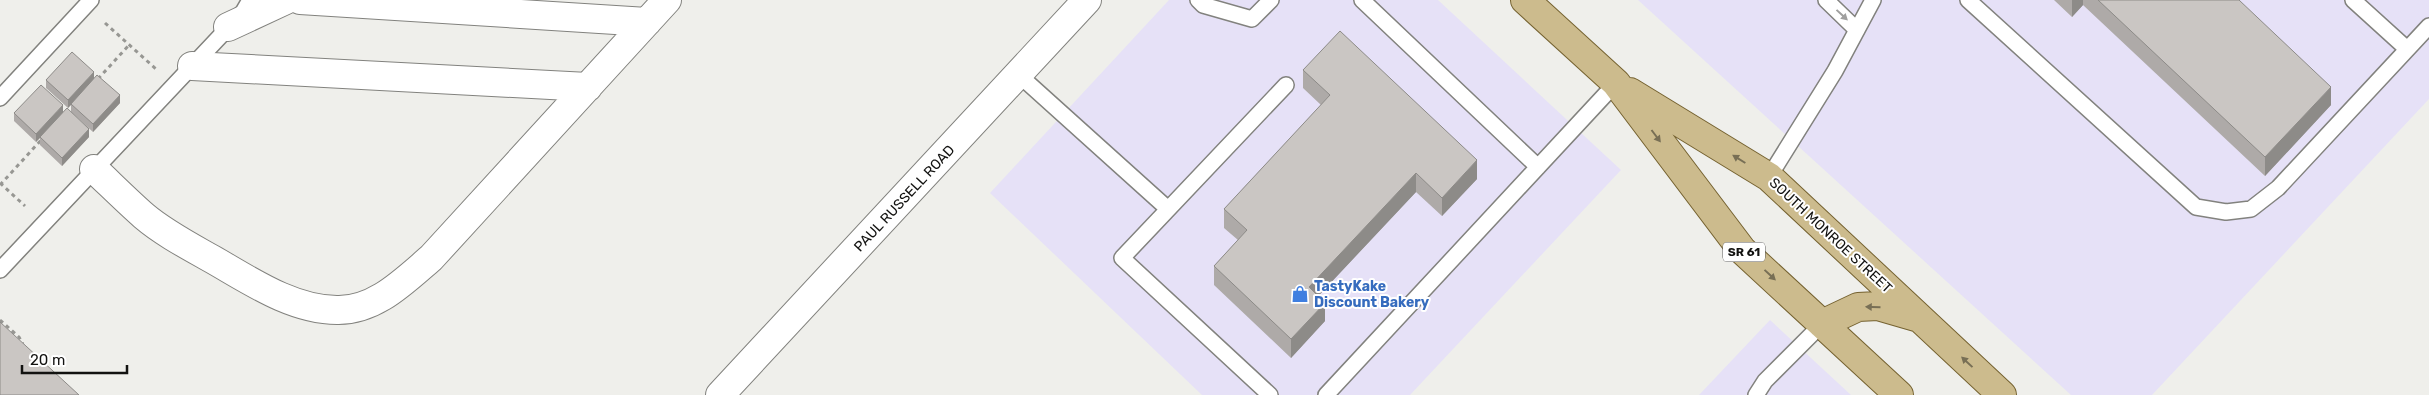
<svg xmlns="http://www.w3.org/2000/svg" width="2429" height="395" viewBox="0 0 2429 395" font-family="Rubik,sans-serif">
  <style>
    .commercial { fill: #e6e1f7 }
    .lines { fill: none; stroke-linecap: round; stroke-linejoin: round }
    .lane-casing { stroke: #82827e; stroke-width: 18 }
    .street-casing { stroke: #82827e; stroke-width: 30 }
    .secondary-casing { stroke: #82827e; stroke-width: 30 }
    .primary-casing { stroke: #756230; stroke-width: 30 }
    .path { stroke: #979793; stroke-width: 3; stroke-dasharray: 4 4; stroke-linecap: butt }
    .lane { stroke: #fff; stroke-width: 15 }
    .street { stroke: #fff; stroke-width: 28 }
    .secondary { stroke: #fff; stroke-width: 28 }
    .primary { stroke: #ccbb8d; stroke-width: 28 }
    .wall { fill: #aeaaa8 }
    .shaded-wall { fill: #8d8b88 }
    .building { fill: #cac6c3; stroke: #8d8b88 }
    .oneway { fill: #a0a09f }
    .oneway2 { fill: #786f55 }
    .labels { text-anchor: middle; stroke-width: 4; stroke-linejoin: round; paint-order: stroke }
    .shield { fill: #fff; stroke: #595958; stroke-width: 1 }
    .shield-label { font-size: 12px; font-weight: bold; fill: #121210 }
    .street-label { font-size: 14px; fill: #121210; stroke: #fff }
    .shop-label { font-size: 14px; font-weight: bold; fill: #366cbe; stroke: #fff; text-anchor: start }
  </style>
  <rect width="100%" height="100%" fill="#efefeb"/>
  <path class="commercial" d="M 1169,0 L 1438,0 L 1621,170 L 1410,395 L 1202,395 L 990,193 Z
    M 1638,0 L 2429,0 L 2429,99 L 2152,395 L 2071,395 Z
    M 1770,320 L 1851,395 L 1699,395 Z"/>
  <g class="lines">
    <g class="lane-casing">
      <path id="lane" d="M 1198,0 L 1203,5 L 1252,19 L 1271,0
        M 1362,0 L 1538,167
        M 1826,0 L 1857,30
        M 1968,0 L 2196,207 L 2226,212 L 2251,209 L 2278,188 L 2429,26
        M 2353,0 L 2407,49
        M 1018,74 L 1168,209
        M 0,98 L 91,0
        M 1769,177 L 1835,71 L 1873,0
        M 0,270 L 243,12 L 250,0
        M 1270,395 L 1122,258 L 1286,85
        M 1326,395 L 1616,83
        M 1756,395 L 1765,381 L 1822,324"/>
    </g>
    <g class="street-casing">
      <path id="street" d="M 300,0 L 647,22
        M 228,27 L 286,0
        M 192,66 L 588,87
        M 94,169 C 111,185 127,201 144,216 C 164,233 189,246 212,259 C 249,280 292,310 337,310 C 375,311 404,281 431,258 L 667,0"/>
    </g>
    <g class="secondary-casing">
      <path id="secondary" d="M 720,395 L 1087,0"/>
    </g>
    <g class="primary-casing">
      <path id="primary" d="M 1525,0 L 1616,83 L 1742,250 L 1899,395
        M 1630,92 L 1769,177 L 2002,395
        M 1822,324 L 1858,307 L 1878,306 L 1916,317"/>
    </g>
    <path class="path" d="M 105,23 L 156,69
      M 98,79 L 129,45
      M 0,183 L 25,206
      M 0,185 L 42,139
      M 0,320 L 19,337 L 23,344"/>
    <use href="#lane" class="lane"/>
    <use href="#street" class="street"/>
    <use href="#secondary" class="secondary"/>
    <use href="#primary" class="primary"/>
  </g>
  <path class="wall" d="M 2054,0 L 2239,0 L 2331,105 L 2265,176 L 2083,5 L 2072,17 Z
    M 1303,70 L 1477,179 L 1442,216 L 1416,192 L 1318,296 L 1325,321 L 1291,358 L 1214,285 L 1214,266 L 1238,240 L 1224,228 L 1224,209 L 1321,105 L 1303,88 Z
    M 94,79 L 120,103 L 93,132 L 71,112 L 71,105 L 68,108 L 46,88 L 46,80 Z
    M 63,112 L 89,137 L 62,166 L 40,145 L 40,138 L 36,142 L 14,121 L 14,113 Z"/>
  <path class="shaded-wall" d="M 2072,0 L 2083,0 L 2083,5 L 2072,17 Z
    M 94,72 L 94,80 L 68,108 L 68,100 Z
    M 2331,87 L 2331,105 L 2265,176 L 2265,157 Z
    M 120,95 L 120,103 L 93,132 L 93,124 Z
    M 63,105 L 63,113 L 36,142 L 36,134 Z
    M 89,129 L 89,137 L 62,166 L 62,158 Z
    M 1477,160 L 1477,179 L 1442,216 L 1442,198 Z
    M 1416,173 L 1416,192 L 1309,306 L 1309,287 Z
    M 1325,303 L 1325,321 L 1291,358 L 1291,339 Z"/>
  <path class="building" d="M 2098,0 L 2239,0 L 2331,87 L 2265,157 Z
    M 1340,31 L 1477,160 L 1442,198 L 1416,173 L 1309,287 L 1325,303 L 1291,339 L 1214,266 L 1247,230 L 1224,209 L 1330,95 L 1303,70 Z
    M 72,52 L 94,72 L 68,100 L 46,80 Z
    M 97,75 L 120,95 L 93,124 L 71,104 Z
    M 41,85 L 63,105 L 36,134 L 14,113 Z
    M 67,108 L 89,129 L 62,158 L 40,137 Z
    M 0,322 L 79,395 L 0,395 Z"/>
  <defs><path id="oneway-solid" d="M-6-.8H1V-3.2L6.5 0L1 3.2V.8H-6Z" transform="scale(1.25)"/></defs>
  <use class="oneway" href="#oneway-solid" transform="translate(1842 15) rotate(43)"/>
  <g class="oneway2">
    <use href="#oneway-solid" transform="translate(1656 136) rotate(53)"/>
    <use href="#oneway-solid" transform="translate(1739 159) rotate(-148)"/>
    <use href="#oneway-solid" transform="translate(1770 275) rotate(43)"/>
    <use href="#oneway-solid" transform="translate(1873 307) rotate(-178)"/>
    <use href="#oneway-solid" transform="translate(1967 362) rotate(-137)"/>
  </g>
  <defs>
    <g id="shop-bare" transform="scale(1.35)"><path d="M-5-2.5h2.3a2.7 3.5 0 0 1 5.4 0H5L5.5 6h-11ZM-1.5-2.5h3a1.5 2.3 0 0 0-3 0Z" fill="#3f7fe0" stroke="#fff" stroke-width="2.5" paint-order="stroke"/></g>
  </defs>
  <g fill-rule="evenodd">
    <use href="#shop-bare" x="1300" y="294"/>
  </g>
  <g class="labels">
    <rect class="shield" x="1723" y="242.5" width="42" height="19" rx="4"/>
    <g class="shield-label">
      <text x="1744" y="256">SR 61</text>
    </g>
    <g class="street-label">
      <text transform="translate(904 198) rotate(-47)" y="5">PAUL RUSSELL ROAD</text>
      <text transform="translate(1831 235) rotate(43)" y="5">SOUTH MONROE STREET</text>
    </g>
    <g class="shop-label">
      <text x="1314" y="291">TastyKake<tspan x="1314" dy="16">Discount Bakery</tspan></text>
    </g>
  </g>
  <path d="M22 365v8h105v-8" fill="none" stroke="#121210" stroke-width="2.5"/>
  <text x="30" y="365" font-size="15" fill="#121210" stroke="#ffffff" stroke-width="4" paint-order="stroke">20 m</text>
</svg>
